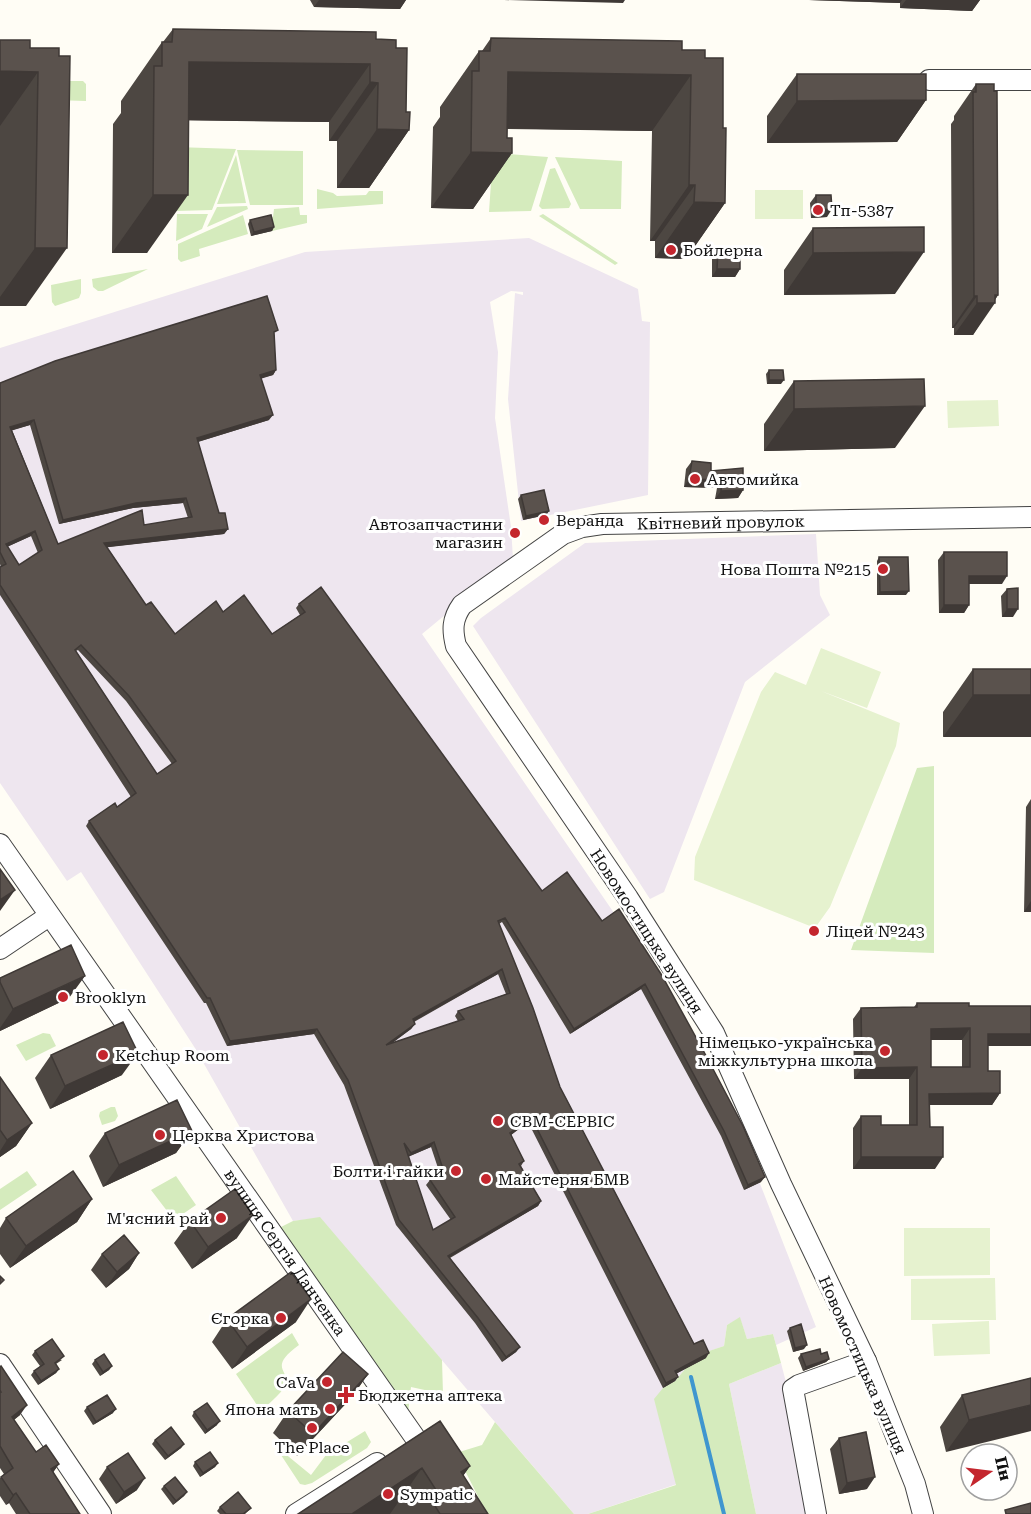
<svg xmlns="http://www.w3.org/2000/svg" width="1031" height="1514" viewBox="0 0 1031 1514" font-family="'Roboto Serif',serif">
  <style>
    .industrial { fill: #eee6ef }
    .green { fill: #d5ebbd }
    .pitch { fill: #e6f2cf }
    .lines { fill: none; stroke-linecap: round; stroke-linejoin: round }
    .stream { stroke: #3f96cf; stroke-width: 4 }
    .minor-casing { stroke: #444; stroke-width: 22 }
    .minor { stroke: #fff; stroke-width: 20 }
    .wall { fill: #4d4742; fill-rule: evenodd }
    .shaded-wall { fill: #3f3936 }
    .building { fill: #5a524d; stroke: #3f3936; stroke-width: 1.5; fill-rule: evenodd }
    .poi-dot { fill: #c4262e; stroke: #fff; stroke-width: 2 }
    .labels { text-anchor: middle; stroke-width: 6; stroke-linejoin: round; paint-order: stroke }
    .poi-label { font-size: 16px; fill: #111; stroke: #fff; text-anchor: start }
    .street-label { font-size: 16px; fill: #111; stroke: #fff }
  </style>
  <rect width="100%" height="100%" fill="#fffdf5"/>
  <path class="industrial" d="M 529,238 L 638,289 L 642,321 L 650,322 L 648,495 L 521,521 L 508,399 L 515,293 L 523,295 L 523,292 L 511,291 L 490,302 L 498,352 L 495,418 L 511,527 L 513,559 L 422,634 L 612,910 L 657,980 L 739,1130 L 816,1327 L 776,1345 L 773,1334 L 747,1339 L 740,1318 L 727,1325 L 724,1346 L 704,1353 L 706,1358 L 686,1368 L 675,1381 L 680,1483 L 588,1514 L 574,1514 L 320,1218 L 293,1221 L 195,1048 L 81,872 L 67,881 L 0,783 L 0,348 L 305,252 Z
    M 816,534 L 820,595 L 830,615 L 745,682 L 664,892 L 650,899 L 473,626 L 481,618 L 585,543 Z
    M 781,1363 L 820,1514 L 756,1514 L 729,1384 Z"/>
  <path class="green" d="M 61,81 L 83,81 L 86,84 L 86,101 L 55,100 Z
    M 176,147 L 236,149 L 212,210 L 176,211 Z
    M 237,150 L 303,151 L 303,205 L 250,205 Z
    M 493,153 L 548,157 L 531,211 L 489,212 Z
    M 236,155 L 246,203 L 217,204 Z
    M 555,157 L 622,161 L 621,209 L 580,209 Z
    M 555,168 L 571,204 L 569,208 L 542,209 L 539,206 L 550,169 Z
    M 317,189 L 333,193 L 337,196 L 366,195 L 369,191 L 383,191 L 383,204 L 317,209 Z
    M 247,206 L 248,209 L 207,227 L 217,207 Z
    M 299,207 L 300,215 L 307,215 L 307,223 L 272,231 L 269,219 L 273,217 L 274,209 Z
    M 177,214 L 208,214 L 202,229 L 176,241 Z
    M 543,214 L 618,263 L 615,265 L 539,216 Z
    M 243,215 L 248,234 L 199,249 L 200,256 L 181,262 L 178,259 L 178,244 Z
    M 148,269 L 103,291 L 98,291 L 93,287 L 92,279 Z
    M 81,279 L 81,293 L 79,298 L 55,306 L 52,302 L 51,285 Z
    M 934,766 L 934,953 L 851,950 L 917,768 Z
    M 43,1033 L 50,1034 L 56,1046 L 26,1061 L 16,1045 Z
    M 111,1107 L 115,1107 L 118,1116 L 115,1121 L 102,1125 L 99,1116 L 100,1112 Z
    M 27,1171 L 37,1185 L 0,1210 L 0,1189 Z
    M 176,1176 L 196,1205 L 174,1220 L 151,1190 Z
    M 320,1217 L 442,1360 L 443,1394 L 411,1387 L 408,1413 L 277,1229 L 293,1221 Z
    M 740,1317 L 747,1339 L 773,1334 L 781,1363 L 729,1384 L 756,1514 L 588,1514 L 676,1485 L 654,1399 L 663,1388 L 675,1381 L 686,1368 L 705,1358 L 703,1353 L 724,1346 L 727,1325 Z
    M 292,1333 L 299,1345 C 266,1369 292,1370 285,1386 C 280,1395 268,1404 261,1411 L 236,1374 Z
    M 495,1422 L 574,1514 L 487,1514 L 456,1453 L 482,1445 Z
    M 365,1431 L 371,1442 L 367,1448 L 312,1483 L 305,1485 L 300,1484 L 281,1455 L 283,1452 L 311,1475 L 326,1455 Z"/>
  <path class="pitch" d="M 755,190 L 803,190 L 803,219 L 755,219 Z
    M 998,400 L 999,426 L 948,428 L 947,401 Z
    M 821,648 L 881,672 L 867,708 L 821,691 L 900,723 L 896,746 L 830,907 L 815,928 L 694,880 L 695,857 L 761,692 L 775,672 L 806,685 Z
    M 904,1228 L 990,1228 L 990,1275 L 904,1276 Z
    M 995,1278 L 996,1320 L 911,1320 L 911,1279 Z
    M 989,1321 L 990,1354 L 934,1356 L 932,1324 Z"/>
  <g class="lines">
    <path class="stream" d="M 691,1377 L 724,1514"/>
    <g class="minor-casing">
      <g id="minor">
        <path d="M 929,80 L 1031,80"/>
        <path id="s1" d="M 0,844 L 430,1459"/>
        <path d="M 0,949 L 49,916"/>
        <path d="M 0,1364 L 101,1514"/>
        <path d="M 296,1514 L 377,1463"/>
        <path d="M 816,1514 L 793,1389 L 799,1385 L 866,1361"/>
        <path id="s2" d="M 923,1514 L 915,1484 L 866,1361 L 781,1184 L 714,1033 L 628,898 L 456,646 C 452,630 452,619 462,605 L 563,534 L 582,527 L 602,524 L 1031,517"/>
      </g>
    </g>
    <use href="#minor" class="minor"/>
  </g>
  <path class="wall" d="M 310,0 L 406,0 L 400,9 L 314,7 Z
    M 809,0 L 980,0 L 972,11 L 900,8 L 900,3 Z
    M 173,29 L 376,39 L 396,48 L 409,130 L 369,188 L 337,188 L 337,141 L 329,141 L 329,122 L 189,120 L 147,253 L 112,253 L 113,124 L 121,113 L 121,101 L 162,42 L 163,42 Z
    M 491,38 L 682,50 L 705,58 L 723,128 L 725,203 L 686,259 L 655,258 L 655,241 L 650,241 L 652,131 L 507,129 L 507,138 L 512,153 L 473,209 L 431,208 L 433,127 L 440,117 L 440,107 L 479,51 L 482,51 Z
    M 0,40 L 59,56 L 70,56 L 26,306 L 0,306 Z
    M 797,74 L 926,100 L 897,142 L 767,143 L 767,116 Z
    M 976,84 L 998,295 L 973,335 L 954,335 L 954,328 L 952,328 L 951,124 L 954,120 L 954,116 Z
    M 816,195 L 827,217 L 811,218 L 810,203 Z
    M 250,220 L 274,227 L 272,231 L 251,236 L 248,224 Z
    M 813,228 L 895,294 L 784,295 L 784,270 Z
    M 718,250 L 740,269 L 735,277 L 712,277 L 712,258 Z
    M 274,335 L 276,370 L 273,375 L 261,378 L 269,420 L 198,442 L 219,513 L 228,529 L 224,534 L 107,547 L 146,605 L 175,634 L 223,612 L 272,634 L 300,615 L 296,608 L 299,604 L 542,891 L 602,921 L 619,909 L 761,1182 L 744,1190 L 721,1136 L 641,989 L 570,1034 L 502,922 L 499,924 L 560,1087 L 694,1344 L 706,1358 L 677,1373 L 678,1377 L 675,1381 L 663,1388 L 528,1122 L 511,1135 L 524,1161 L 521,1166 L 541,1201 L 538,1206 L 450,1258 L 520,1347 L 516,1352 L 502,1362 L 475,1323 L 396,1225 L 344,1085 L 314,1034 L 227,1046 L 206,1003 L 204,1003 L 86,826 L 89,821 L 117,807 L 131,797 L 0,595 L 0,567 L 1,567 L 0,564 L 0,383 L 275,335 ZM 30,425 L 59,524 L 133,508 L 183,503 L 188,518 L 144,525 L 58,544 L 12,430 ZM 31,536 L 38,553 L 19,565 L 7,547 ZM 78,650 L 126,701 L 172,764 L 157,774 L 76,651 ZM 498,974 L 506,994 L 458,1011 L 455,1016 L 458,1021 L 392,1043 L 411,1029 L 415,1024 L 414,1022 ZM 431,1147 L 440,1174 L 430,1180 L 426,1185 L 451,1220 L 433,1230 L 408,1157 Z
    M 769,370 L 781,384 L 767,384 L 766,374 Z
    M 794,381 L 895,448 L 764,451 L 764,424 Z
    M 692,461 L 711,471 L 743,490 L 738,498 L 715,499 L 717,488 L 684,487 L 686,469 Z
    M 521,495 L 549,511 L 546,515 L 523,520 L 518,499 Z
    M 944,552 L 1002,584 L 969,584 L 969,605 L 964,613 L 939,613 L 938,560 Z
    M 879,557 L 906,595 L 877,595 L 877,561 Z
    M 1007,589 L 1013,617 L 1002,617 L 1001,596 Z
    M 973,669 L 1031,669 L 943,737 L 943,712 Z
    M 1031,799 L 1031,912 L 1024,912 L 1026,807 Z
    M 0,978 L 69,998 L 0,1031 Z
    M 917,1003 L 969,1006 L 1031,1006 L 1031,1046 L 988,1046 L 988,1071 L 1000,1093 L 992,1105 L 929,1105 L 930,1127 L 935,1169 L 853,1169 L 853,1128 L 861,1116 L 881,1125 L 909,1125 L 909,1079 L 854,1079 L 853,1019 L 861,1008 L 914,1007 ZM 931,1040 L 962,1040 L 962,1067 L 931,1067 Z
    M 51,1055 L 122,1075 L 50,1109 L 35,1078 Z
    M 0,1077 L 32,1123 L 16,1146 L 0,1157 Z
    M 192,1131 L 176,1153 L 103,1187 L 89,1156 L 105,1133 Z
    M 92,1199 L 77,1222 L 10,1268 L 0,1254 L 0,1228 L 6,1218 Z
    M 190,1221 L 237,1238 L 192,1269 L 174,1243 Z
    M 139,1253 L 129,1269 L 106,1288 L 91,1270 L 102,1254 Z
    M 227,1319 L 296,1322 L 232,1369 L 212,1342 Z
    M 790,1328 L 804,1349 L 793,1352 L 787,1331 Z
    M 35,1351 L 62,1360 L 56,1364 L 59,1369 L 56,1373 L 38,1385 L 31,1375 L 34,1371 L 40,1366 L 32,1355 Z
    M 801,1354 L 821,1354 L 829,1359 L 826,1362 L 803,1371 L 798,1358 Z
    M 95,1360 L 112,1366 L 109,1370 L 100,1376 L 92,1364 Z
    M 0,1367 L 20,1415 L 14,1420 L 36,1452 L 59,1464 L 53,1472 L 80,1514 L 16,1514 L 9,1503 L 6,1505 L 0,1496 L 0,1478 L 4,1474 L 0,1468 Z
    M 368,1374 L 352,1397 L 297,1456 L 273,1433 L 288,1411 Z
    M 1031,1378 L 946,1452 L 940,1427 L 962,1395 Z
    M 87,1407 L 113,1413 L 93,1425 L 84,1411 Z
    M 194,1412 L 217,1425 L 205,1434 L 192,1416 Z
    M 440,1421 L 470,1466 L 463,1476 L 488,1514 L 298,1514 Z
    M 839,1438 L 867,1489 L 839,1494 L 830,1449 Z
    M 155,1440 L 184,1444 L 181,1448 L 165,1460 L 152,1444 Z
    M 195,1462 L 218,1463 L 215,1467 L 200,1477 L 193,1466 Z
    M 107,1467 L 137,1490 L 116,1504 L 99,1479 Z
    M 164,1486 L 187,1492 L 184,1496 L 173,1505 L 161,1489 Z
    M 220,1507 L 251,1508 L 245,1514 L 220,1514 L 217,1511 Z"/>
  <path class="shaded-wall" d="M 319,0 L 406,0 L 400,9 L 314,7 Z
    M 504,0 L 625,0 L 623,3 Z
    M 809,0 L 902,0 L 900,3 Z
    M 906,0 L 980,0 L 972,11 L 900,8 Z
    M 189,62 L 370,64 L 329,122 L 154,120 Z
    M 0,71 L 38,72 L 0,126 Z
    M 508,72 L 691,75 L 652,131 L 471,128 Z
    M 370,82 L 378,83 L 337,141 L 329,141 Z
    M 926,100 L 897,142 L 767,143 L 797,101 Z
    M 377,129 L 409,130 L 369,188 L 337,188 Z
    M 471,152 L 512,153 L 473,209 L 431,208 Z
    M 689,185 L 695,185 L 655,241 L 650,241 Z
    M 153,195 L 188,195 L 147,253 L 112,253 Z
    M 694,202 L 725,203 L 686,259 L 655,258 Z
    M 832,209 L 827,217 L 811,218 L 816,210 Z
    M 274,227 L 272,231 L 251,236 L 254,232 Z
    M 35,248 L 67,248 L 26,306 L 0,306 L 0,297 Z
    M 924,252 L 895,294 L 784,295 L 813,253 Z
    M 717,269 L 740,269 L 735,277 L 712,277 Z
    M 995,295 L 998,295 L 993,303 L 995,303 L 973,335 L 954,335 L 977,303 Z
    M 974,296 L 977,296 L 954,328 L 952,328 Z
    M 276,370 L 273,375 L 257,380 L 260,375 Z
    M 769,380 L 784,380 L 781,384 L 767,384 Z
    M 925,406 L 895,448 L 764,451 L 794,409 Z
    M 273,415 L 269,420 L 194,443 L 197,438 Z
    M 34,420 L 30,425 L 7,432 L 10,427 Z
    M 689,479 L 722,480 L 717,488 L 684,487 Z
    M 743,490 L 738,498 L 715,499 L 721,491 Z
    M 186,498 L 183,503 L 133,508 L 59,524 L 63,520 L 136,503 Z
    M 549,511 L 546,515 L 523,520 L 526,516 Z
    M 228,529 L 224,534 L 101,548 L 104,543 Z
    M 35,531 L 31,536 L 2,549 L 6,544 Z
    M 969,576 L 1007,576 L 1002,584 L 964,584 Z
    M 909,591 L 906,595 L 877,595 L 880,592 Z
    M 944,605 L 969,605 L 964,613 L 939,613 Z
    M 1007,609 L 1018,609 L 1013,617 L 1002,617 Z
    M 973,695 L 1031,695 L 1031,737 L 943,737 Z
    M 15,890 L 0,911 L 0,900 Z
    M 1031,901 L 1031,912 L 1024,912 Z
    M 502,969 L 498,974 L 409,1024 L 413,1019 Z
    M 85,976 L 69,998 L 0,1031 L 0,1028 L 13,1009 Z
    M 645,984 L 641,989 L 570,1034 L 574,1029 Z
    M 415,1024 L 411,1029 L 383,1050 L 386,1045 Z
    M 970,1028 L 962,1040 L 923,1040 L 931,1029 Z
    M 317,1029 L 314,1034 L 227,1046 L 230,1041 Z
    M 988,1034 L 1031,1034 L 1031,1046 L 980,1046 Z
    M 138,1053 L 122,1075 L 50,1109 L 65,1086 Z
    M 917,1067 L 909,1079 L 854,1079 L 862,1068 Z
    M 1000,1093 L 992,1105 L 921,1105 L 929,1094 Z
    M 531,1117 L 528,1122 L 507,1138 L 510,1133 Z
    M 32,1123 L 16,1146 L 0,1157 L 0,1151 L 7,1140 Z
    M 192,1131 L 176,1153 L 103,1187 L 119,1165 Z
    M 434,1142 L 431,1147 L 407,1157 L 411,1153 Z
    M 861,1157 L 943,1157 L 935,1169 L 853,1169 Z
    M 765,1177 L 761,1182 L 744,1190 L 748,1185 Z
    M 92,1199 L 77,1222 L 10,1268 L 26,1246 Z
    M 541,1201 L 538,1206 L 445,1260 L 448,1256 Z
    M 253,1215 L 237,1238 L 192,1269 L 208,1247 Z
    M 139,1253 L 129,1269 L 106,1288 L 117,1272 Z
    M 311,1299 L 296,1322 L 232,1369 L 247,1347 Z
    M 807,1345 L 804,1349 L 793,1352 L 795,1348 Z
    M 520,1347 L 516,1352 L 502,1362 L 506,1357 Z
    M 709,1353 L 706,1358 L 672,1376 L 675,1371 Z
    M 829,1359 L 826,1362 L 803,1371 L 806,1367 Z
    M 112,1366 L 109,1370 L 100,1376 L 103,1372 Z
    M 59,1369 L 56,1373 L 38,1385 L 41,1381 Z
    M 368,1374 L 352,1397 L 297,1456 L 313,1434 Z
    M 678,1377 L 675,1381 L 663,1388 L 666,1383 Z
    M 27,1405 L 20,1415 L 4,1427 L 12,1417 Z
    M 1031,1405 L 1031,1431 L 946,1452 L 969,1420 Z
    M 116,1409 L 113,1413 L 93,1425 L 96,1422 Z
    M 220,1421 L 217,1425 L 205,1434 L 207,1430 Z
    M 184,1444 L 181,1448 L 165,1460 L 168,1456 Z
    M 218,1463 L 215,1467 L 200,1477 L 203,1473 Z
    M 59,1464 L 52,1474 L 51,1469 Z
    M 470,1466 L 438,1511 L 461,1472 Z
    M 422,1468 L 390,1514 L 352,1514 Z
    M 875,1477 L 867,1489 L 839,1494 L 847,1483 Z
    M 145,1478 L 137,1490 L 116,1504 L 124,1492 Z
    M 187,1492 L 184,1496 L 173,1505 L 176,1501 Z
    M 16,1493 L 9,1503 L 6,1505 L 13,1495 Z"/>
  <path class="building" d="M 173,29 L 376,32 L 376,39 L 396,40 L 396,48 L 407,48 L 406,112 L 410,112 L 409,130 L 377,129 L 378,83 L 370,82 L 370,64 L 189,62 L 188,195 L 153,195 L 154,66 L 162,66 L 162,42 L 172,42 Z
    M 491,38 L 682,41 L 682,50 L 705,50 L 705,58 L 723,58 L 723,128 L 726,128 L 725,203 L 694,202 L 695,185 L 689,185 L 691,75 L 508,72 L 507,138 L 512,138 L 512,153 L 471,152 L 472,71 L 479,71 L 479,51 L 490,51 Z
    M 0,40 L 30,40 L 30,48 L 59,48 L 59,56 L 70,56 L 67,248 L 35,248 L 38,72 L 0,71 Z
    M 797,74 L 926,74 L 926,100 L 797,101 Z
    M 976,84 L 994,84 L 994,91 L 997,91 L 998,295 L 995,295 L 995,303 L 977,303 L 977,296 L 974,296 L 973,92 L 976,92 Z
    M 816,195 L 831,195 L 832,209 L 816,210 Z
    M 271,215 L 274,227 L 254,232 L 250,220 Z
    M 924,227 L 924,252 L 813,253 L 813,228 Z
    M 718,250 L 740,250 L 740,269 L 717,269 Z
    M 267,296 L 278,330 L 274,332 L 276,370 L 260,375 L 273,415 L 197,438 L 219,513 L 225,513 L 228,529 L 104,543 L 146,605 L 151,602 L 175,634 L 216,601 L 223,612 L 244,595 L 272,634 L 305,612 L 299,604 L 321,587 L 542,891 L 567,872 L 602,921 L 619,909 L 661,974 L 703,1050 L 743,1126 L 765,1177 L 748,1185 L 724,1131 L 645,984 L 574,1029 L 505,918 L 498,921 L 533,1008 L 560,1087 L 694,1344 L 703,1340 L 709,1353 L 675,1371 L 678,1377 L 666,1383 L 531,1117 L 510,1133 L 524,1161 L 519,1164 L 541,1201 L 448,1256 L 520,1347 L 506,1357 L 478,1318 L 399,1220 L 348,1080 L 317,1029 L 230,1041 L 210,998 L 207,998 L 89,821 L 115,803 L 117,807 L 136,793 L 0,585 L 0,567 L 6,564 L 0,552 L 0,383 L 55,361 ZM 34,420 L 63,520 L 136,503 L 186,498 L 192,517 L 144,525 L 142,510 L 58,544 L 10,427 ZM 35,531 L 42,550 L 19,565 L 6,544 ZM 81,645 L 129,696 L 176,761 L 157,774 L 75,650 ZM 502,969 L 510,993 L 458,1011 L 464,1019 L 386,1045 L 415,1024 L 413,1019 ZM 434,1142 L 444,1172 L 430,1180 L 455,1217 L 433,1230 L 404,1143 L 411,1153 Z
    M 769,370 L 783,370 L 784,380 L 769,380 Z
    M 924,379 L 925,406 L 794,409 L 794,381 Z
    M 692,461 L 711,463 L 711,471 L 743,468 L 743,490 L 721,491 L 722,480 L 689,479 Z
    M 544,490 L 549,511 L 526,516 L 521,495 Z
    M 944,552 L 1007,552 L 1007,576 L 969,576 L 969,605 L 944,605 Z
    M 879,557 L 908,557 L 909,591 L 880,592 Z
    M 1018,588 L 1018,609 L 1007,609 L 1007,589 Z
    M 973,669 L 1031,669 L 1031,695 L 973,695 Z
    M 0,869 L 15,890 L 0,900 Z
    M 71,945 L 85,976 L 13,1009 L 0,982 L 0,978 Z
    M 917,1003 L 969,1003 L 969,1006 L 1031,1006 L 1031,1034 L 988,1034 L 988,1071 L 1000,1071 L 1000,1093 L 929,1094 L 930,1127 L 943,1127 L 943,1157 L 861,1157 L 861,1116 L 881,1116 L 881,1125 L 917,1125 L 917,1067 L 862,1068 L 861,1008 L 917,1007 ZM 970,1028 L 970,1067 L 931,1067 L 931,1029 Z
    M 123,1022 L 138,1053 L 65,1086 L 51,1055 Z
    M 0,1077 L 32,1123 L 7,1140 L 0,1130 Z
    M 177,1100 L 192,1131 L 119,1165 L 105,1133 Z
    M 73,1171 L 92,1199 L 26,1246 L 6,1218 Z
    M 235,1189 L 253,1215 L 208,1247 L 190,1221 Z
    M 124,1235 L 139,1253 L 117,1272 L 102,1254 Z
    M 291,1272 L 311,1299 L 247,1347 L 227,1319 Z
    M 0,1276 L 4,1280 L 0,1284 Z
    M 801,1324 L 807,1345 L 795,1348 L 790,1328 Z
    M 52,1339 L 64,1356 L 55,1363 L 59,1369 L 41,1381 L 34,1371 L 44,1364 L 35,1351 Z
    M 820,1349 L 821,1354 L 827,1352 L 829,1359 L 806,1367 L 801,1354 Z
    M 343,1352 L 368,1374 L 313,1434 L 288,1411 Z
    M 104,1354 L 112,1366 L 103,1372 L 95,1360 Z
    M 1,1366 L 27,1405 L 12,1417 L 36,1452 L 46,1445 L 59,1464 L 51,1469 L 80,1514 L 30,1514 L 16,1493 L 13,1495 L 1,1477 L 13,1468 L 0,1446 L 0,1392 L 1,1392 L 0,1390 L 0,1367 Z
    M 1031,1378 L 1031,1405 L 969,1420 L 962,1395 Z
    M 107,1395 L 116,1409 L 96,1422 L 87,1407 Z
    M 207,1403 L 220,1421 L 207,1430 L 194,1412 Z
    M 440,1421 L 470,1466 L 461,1472 L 488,1514 L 440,1514 L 430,1498 L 438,1493 L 422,1468 L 352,1514 L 298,1514 Z
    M 171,1427 L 184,1444 L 168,1456 L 155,1440 Z
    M 866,1432 L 875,1477 L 847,1483 L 839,1438 Z
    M 210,1452 L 218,1463 L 203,1473 L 195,1462 Z
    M 128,1453 L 145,1478 L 124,1492 L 107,1467 Z
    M 175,1477 L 187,1492 L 176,1501 L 164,1486 Z
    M 238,1492 L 251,1508 L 243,1514 L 226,1514 L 220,1507 Z
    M 1031,1503 L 1031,1514 L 1006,1514 L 1005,1510 Z"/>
  <g class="poi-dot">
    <circle cx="818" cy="210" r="6"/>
    <circle cx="671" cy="250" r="6"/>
    <circle cx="695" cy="479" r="6"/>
    <circle cx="544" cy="520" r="6"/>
    <circle cx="515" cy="533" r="6"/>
    <circle cx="883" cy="569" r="6"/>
    <circle cx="814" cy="931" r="6"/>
    <circle cx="63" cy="997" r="6"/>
    <circle cx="885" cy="1051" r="6"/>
    <circle cx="103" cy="1055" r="6"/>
    <circle cx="498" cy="1121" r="6"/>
    <circle cx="160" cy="1135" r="6"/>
    <circle cx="456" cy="1171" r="6"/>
    <circle cx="486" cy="1179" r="6"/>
    <circle cx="221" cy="1218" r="6"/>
    <circle cx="281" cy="1318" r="6"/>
    <circle cx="327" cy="1382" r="6"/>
    <path d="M343 1386h6v6h6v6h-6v6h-6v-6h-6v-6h6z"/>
    <circle cx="330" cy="1409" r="6"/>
    <circle cx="312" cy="1428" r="6"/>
    <circle cx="388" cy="1494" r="6"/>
  </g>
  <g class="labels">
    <g class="poi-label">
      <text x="830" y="216">Тп-5387</text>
      <text x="683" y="256">Бойлерна</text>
      <text x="707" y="485">Автомийка</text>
      <text x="556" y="526">Веранда</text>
      <text x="503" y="530" text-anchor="end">Автозапчастини<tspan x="503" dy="18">магазин</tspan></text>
      <text x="871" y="575" text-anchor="end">Нова Пошта №215</text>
      <text x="826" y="937">Ліцей №243</text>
      <text x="75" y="1003">Brooklyn</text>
      <text x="873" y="1048" text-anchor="end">Німецько-українська<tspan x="873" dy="18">міжкультурна школа</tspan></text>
      <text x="115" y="1061">Ketchup Room</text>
      <text x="510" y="1127">СВМ-СЕРВІС</text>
      <text x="172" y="1141">Церква Христова</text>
      <text x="444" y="1177" text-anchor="end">Болти і гайки</text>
      <text x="498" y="1185">Майстерня БМВ</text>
      <text x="209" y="1224" text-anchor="end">М'ясний рай</text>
      <text x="269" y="1324" text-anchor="end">Єгорка</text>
      <text x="315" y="1388" text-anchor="end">CaVa</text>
      <text x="358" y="1401">Бюджетна аптека</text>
      <text x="318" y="1415" text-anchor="end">Япона мать</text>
      <text x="312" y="1453" text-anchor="middle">The Place</text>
      <text x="400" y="1500">Sympatic</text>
    </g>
    <g class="street-label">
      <text dy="6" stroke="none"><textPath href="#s2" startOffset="1316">Квітневий провулок</textPath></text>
      <text transform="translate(647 931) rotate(57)" y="6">Новомостицька вулиця</text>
      <text dy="6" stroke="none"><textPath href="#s1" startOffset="498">вулиця Сергія Данченка</textPath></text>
      <text transform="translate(863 1365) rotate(66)" y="6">Новомостицька вулиця</text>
    </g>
  </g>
  <g transform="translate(989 1472) rotate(76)"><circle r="28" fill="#ffffff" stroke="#a0a0a0" stroke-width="1.5"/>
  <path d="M0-4.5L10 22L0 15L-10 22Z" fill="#c4262e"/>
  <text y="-9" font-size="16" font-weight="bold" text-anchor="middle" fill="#111111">Пн</text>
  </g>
</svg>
